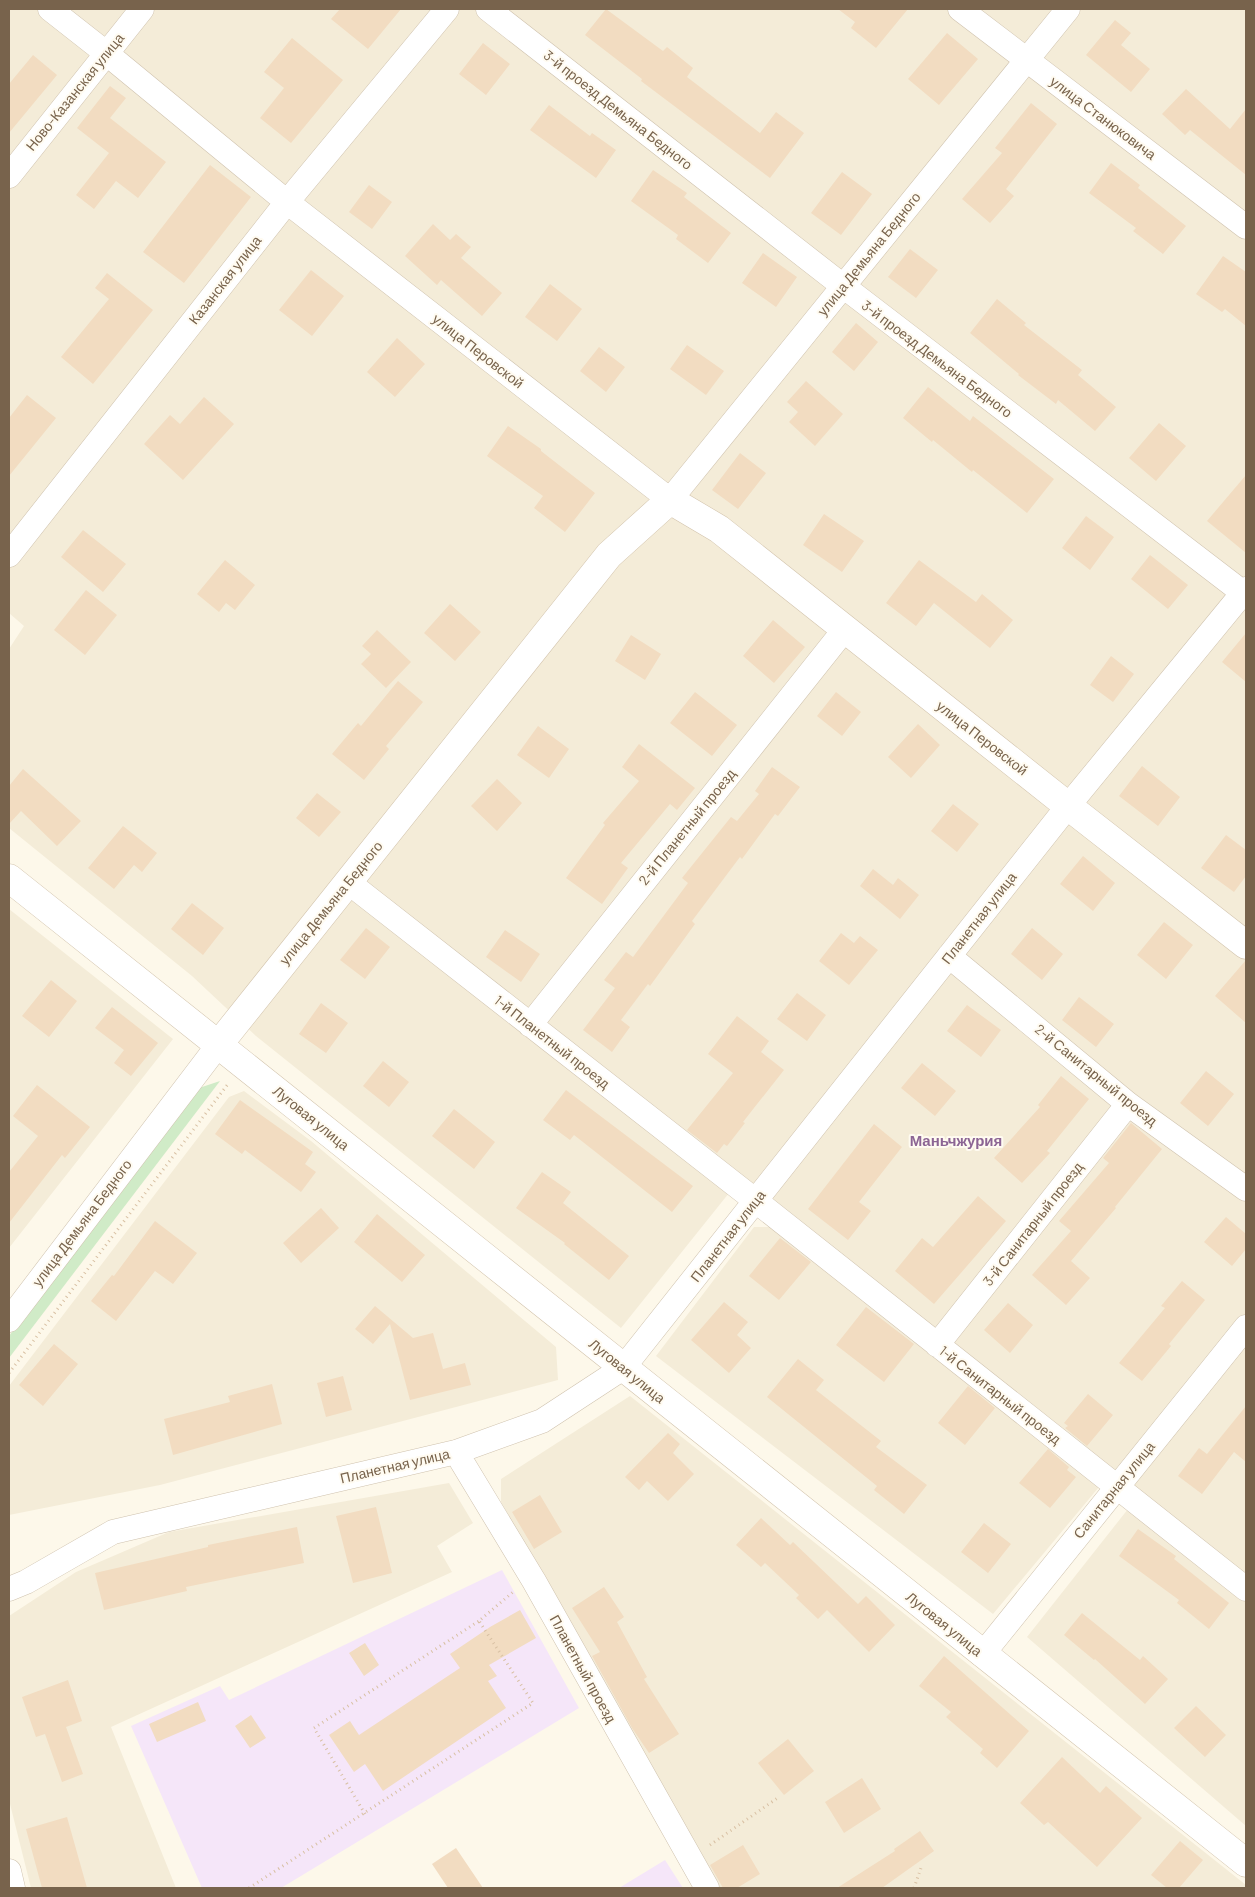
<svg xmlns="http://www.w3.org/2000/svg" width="1255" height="1897" viewBox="0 0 1255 1897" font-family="Barlow,sans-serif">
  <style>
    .residential { fill: #f4ecd8 }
    .education { fill: #f5e6f9 }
    .green { fill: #d0ebc7 }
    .building { fill: #f2dcc1 }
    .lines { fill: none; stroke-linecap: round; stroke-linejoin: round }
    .minor-casing { stroke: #cfc2ae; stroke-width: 25 }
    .secondary-casing { stroke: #d2c3ac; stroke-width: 29 }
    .path { stroke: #d8c0a3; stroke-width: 3; stroke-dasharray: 1 4; stroke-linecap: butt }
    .minor { stroke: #fff; stroke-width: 24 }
    .secondary { stroke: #fff; stroke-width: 28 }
    .labels { text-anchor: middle; stroke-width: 4; stroke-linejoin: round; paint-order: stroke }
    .street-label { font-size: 14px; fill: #78634c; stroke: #fffbf1 }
    .neighbourhood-label { font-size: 15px; font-weight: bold; fill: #8c6594; stroke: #fffbf1 }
  </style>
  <rect width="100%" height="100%" fill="#fdf8ea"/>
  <path class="residential" d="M 9,9 L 1246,9 L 1246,1574 L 741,1178 L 621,1328 L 256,1036 L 192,976 L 9,828 L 9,649 L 24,626 L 9,613 Z
    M 9,909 L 173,1039 L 9,1248 Z
    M 244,1091 L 311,1141 L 556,1347 L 558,1380 L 160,1485 L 9,1515 L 9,1386 L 229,1097 Z
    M 754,1227 L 771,1227 L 1099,1487 L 993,1614 L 656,1356 Z
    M 630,1396 L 1246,1885 L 1246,1888 L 715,1888 L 501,1502 L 501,1479 Z
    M 449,1483 L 473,1523 L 437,1546 L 452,1572 L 111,1727 L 176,1888 L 31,1888 L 9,1800 L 9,1616 L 76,1572 L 169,1532 Z
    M 1128,1509 L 1246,1602 L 1246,1826 L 1027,1637 Z"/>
  <path class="education" d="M 502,1570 L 579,1708 L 281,1888 L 202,1888 L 131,1726 L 220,1686 L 229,1700 Z
    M 665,1860 L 683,1888 L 619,1888 Z"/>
  <path class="green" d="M 220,1081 L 9,1358 L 9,1336 L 196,1089 Z"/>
  <path class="building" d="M 340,9 L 401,9 L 368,49 L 331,19 Z
    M 606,9 L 663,51 L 667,47 L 693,68 L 687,77 L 760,133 L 776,112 L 804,133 L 770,178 L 641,81 L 642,79 L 585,35 Z
    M 838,9 L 908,9 L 876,48 L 851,28 L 855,22 Z
    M 1115,20 L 1131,33 L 1121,45 L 1150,69 L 1131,92 L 1086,55 Z
    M 947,33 L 978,59 L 939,105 L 908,79 Z
    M 292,38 L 343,80 L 291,143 L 260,118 L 284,88 L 264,72 Z
    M 483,43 L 510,64 L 486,95 L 459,74 Z
    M 33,55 L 57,75 L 9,133 L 9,84 Z
    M 110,86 L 126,98 L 110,118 L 166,162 L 138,198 L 116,181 L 94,209 L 76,195 L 109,153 L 77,128 Z
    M 1186,89 L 1230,129 L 1246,109 L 1246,175 L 1190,130 L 1185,135 L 1162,114 Z
    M 1031,103 L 1057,124 L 1006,189 L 1014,196 L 990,223 L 962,199 L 1002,153 L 995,148 Z
    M 549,105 L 590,136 L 592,133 L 616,150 L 596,178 L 530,130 Z
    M 1111,163 L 1140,185 L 1138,188 L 1186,226 L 1163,254 L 1133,231 L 1136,228 L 1089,193 Z
    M 210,165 L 251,197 L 184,283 L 143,252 Z
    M 653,170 L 687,193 L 684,197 L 731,233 L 708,263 L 676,239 L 678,235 L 631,201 Z
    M 842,172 L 872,194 L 841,235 L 811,213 Z
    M 369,185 L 392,202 L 372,229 L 349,212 Z
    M 433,224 L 450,240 L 456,234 L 471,247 L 461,258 L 502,293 L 482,316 L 441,280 L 437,285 L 405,256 Z
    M 910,249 L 938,270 L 916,298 L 888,277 Z
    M 763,253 L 797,277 L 776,307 L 742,283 Z
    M 1223,256 L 1246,272 L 1246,326 L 1225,309 L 1222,312 L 1196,294 Z
    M 311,270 L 344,296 L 312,336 L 279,310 Z
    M 107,273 L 153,310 L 93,384 L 61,357 L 109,299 L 95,288 Z
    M 550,284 L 582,309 L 557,341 L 525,317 Z
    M 997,299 L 1026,323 L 1024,325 L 1082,370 L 1078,375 L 1116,407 L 1095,431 L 1058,400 L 1056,404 L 1018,375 L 1019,374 L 970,333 Z
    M 856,323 L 878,342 L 854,371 L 832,352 Z
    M 397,338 L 425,364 L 395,397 L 367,372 Z
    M 687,345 L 724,371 L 706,395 L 670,369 Z
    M 599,347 L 625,367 L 606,392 L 580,371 Z
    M 806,381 L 843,414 L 815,446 L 789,422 L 798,412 L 787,402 Z
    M 928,387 L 970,421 L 973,416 L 1054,479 L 1027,513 L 973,470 L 972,472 L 933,440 L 932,442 L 903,418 Z
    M 27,395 L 56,418 L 9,476 L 9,418 Z
    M 204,397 L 234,424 L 183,480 L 144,444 L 170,415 L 180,424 Z
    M 1159,423 L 1186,446 L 1156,481 L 1129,458 Z
    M 508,426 L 541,449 L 541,451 L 595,493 L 565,532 L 534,508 L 543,496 L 487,456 Z
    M 740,453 L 766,473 L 738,509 L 712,490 Z
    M 1246,475 L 1246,553 L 1207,521 Z
    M 824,514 L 864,541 L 842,572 L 803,545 Z
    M 1086,516 L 1114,537 L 1090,570 L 1062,548 Z
    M 83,530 L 126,564 L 103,592 L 61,557 Z
    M 1150,555 L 1188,585 L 1168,609 L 1131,579 Z
    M 225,560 L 255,585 L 235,610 L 226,603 L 219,612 L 197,594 Z
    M 919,560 L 976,602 L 982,594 L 1013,620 L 990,648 L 934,603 L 916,626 L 886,603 Z
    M 86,590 L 117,615 L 85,655 L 54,630 Z
    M 450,604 L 481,632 L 455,661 L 424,633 Z
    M 773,620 L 805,647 L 774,683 L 743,656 Z
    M 377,630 L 411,662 L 386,688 L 361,664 L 371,654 L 362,646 Z
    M 1246,633 L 1246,682 L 1222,662 Z
    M 631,635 L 661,654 L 645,680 L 615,661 Z
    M 1111,656 L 1134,674 L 1113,702 L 1090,685 Z
    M 398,681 L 423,702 L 386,746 L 389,749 L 364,780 L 332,754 L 358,723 L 361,726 Z
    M 695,692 L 737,725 L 712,756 L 670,723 Z
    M 836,692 L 861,712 L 842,736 L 817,716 Z
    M 918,724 L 940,745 L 911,778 L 888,757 Z
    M 538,726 L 569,749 L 549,778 L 517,755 Z
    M 639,744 L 695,788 L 677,810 L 670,804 L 621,863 L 628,868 L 602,904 L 566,878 L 605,825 L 603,823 L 639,781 L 622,767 Z
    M 1142,766 L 1180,797 L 1158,826 L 1119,796 Z
    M 772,767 L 800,787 L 778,816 L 775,814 L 742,859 L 740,857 L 692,921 L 695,924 L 650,986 L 648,984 L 621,1020 L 630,1027 L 612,1052 L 583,1030 L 615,988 L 604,980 L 626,952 L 633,957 L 688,883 L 682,878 L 731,817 L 737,821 L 759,794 L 755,791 Z
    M 23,769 L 81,821 L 57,846 L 21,811 L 9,824 L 9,786 Z
    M 497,779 L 522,803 L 497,831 L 471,806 Z
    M 317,793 L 341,812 L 319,837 L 296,818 Z
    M 953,804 L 979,824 L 957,852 L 931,831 Z
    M 123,826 L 157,853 L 142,872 L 134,865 L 114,889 L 88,868 Z
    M 1226,835 L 1246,850 L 1246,876 L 1234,892 L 1201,868 Z
    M 1083,856 L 1115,883 L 1093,911 L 1060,884 Z
    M 873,869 L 893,885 L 898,878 L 919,895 L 900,919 L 860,886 Z
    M 192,903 L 224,928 L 203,955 L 171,929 Z
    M 1164,922 L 1193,945 L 1166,979 L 1137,955 Z
    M 366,928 L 390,947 L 365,979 L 340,960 Z
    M 1032,928 L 1063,954 L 1042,980 L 1011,954 Z
    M 505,930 L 540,954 L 521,982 L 486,957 Z
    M 841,933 L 854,943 L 860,936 L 878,950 L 849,985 L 819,961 Z
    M 1246,960 L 1246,1023 L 1215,996 Z
    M 51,980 L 77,1001 L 49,1037 L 22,1016 Z
    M 797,993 L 826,1015 L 807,1041 L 777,1019 Z
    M 1079,997 L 1114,1024 L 1096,1047 L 1062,1020 Z
    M 321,1003 L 348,1023 L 326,1053 L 299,1034 Z
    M 967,1005 L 1001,1030 L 981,1057 L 947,1031 Z
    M 112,1007 L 158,1043 L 131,1076 L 114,1063 L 124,1050 L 95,1028 Z
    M 737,1016 L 769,1041 L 761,1052 L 784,1070 L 743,1122 L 745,1123 L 727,1146 L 724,1144 L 717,1153 L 687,1130 L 733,1073 L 708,1054 Z
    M 383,1061 L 409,1082 L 389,1107 L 363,1086 Z
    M 922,1063 L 956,1091 L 935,1116 L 901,1088 Z
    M 1206,1071 L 1234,1094 L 1208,1126 L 1180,1103 Z
    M 1061,1076 L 1089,1099 L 1047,1151 L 1050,1153 L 1022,1183 L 994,1158 L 1040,1107 L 1038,1105 Z
    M 37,1085 L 90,1127 L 65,1158 L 62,1155 L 9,1223 L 9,1172 L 38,1136 L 13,1116 Z
    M 566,1090 L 693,1186 L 672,1212 L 574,1135 L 570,1140 L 543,1120 Z
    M 240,1100 L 313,1152 L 305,1164 L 316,1172 L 301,1192 L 245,1150 L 242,1154 L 215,1134 Z
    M 454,1109 L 495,1142 L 474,1169 L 432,1136 Z
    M 1131,1123 L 1162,1149 L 1115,1207 L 1116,1208 L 1071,1261 L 1090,1278 L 1066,1305 L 1032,1275 L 1071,1231 L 1059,1221 L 1109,1163 L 1103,1158 Z
    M 874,1124 L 902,1147 L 859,1202 L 871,1211 L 848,1240 L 808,1209 Z
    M 542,1172 L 571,1192 L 563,1203 L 629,1256 L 609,1280 L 564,1244 L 565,1243 L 516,1208 Z
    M 978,1196 L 1006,1221 L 934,1304 L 895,1271 L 922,1238 L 933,1247 Z
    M 321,1208 L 339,1228 L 301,1263 L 283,1243 Z
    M 377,1214 L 425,1255 L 402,1282 L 354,1242 Z
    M 1226,1217 L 1246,1234 L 1246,1249 L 1232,1266 L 1204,1242 Z
    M 155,1221 L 197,1253 L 173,1284 L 155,1271 L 116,1321 L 91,1301 L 112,1275 L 114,1276 Z
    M 780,1238 L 811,1262 L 779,1300 L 749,1276 Z
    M 1182,1281 L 1205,1300 L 1169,1344 L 1171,1346 L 1142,1381 L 1119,1363 L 1165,1308 L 1161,1306 Z
    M 724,1302 L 748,1322 L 737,1335 L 751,1348 L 729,1373 L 691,1340 Z
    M 1008,1303 L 1033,1325 L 1010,1353 L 984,1330 Z
    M 375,1306 L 413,1338 L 433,1333 L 443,1369 L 465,1363 L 471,1385 L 410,1400 L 390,1324 L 373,1344 L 355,1329 Z
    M 866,1307 L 914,1344 L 884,1382 L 836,1345 Z
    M 54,1344 L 78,1364 L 43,1406 L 19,1385 Z
    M 798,1359 L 824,1380 L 816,1390 L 881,1441 L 876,1447 L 927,1485 L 904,1514 L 874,1490 L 877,1486 L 767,1397 Z
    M 343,1376 L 352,1410 L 326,1417 L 317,1383 Z
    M 272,1384 L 282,1424 L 173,1455 L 164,1419 L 230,1402 L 228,1396 Z
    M 968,1386 L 995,1408 L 965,1445 L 938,1423 Z
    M 1088,1394 L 1113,1415 L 1087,1446 L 1065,1428 L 1068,1426 L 1064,1423 Z
    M 1246,1406 L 1246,1462 L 1234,1452 L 1202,1494 L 1178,1476 L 1199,1448 L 1207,1454 Z
    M 668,1433 L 680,1444 L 673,1453 L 694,1474 L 668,1501 L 647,1481 L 639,1490 L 625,1477 Z
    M 1048,1449 L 1069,1467 L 1067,1470 L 1076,1477 L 1050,1508 L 1019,1483 Z
    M 540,1495 L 562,1532 L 534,1549 L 512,1512 Z
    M 376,1507 L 392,1573 L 353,1583 L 336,1516 Z
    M 761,1518 L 790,1545 L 793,1542 L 858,1604 L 866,1596 L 895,1625 L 869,1652 L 827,1610 L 818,1619 L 796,1598 L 799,1595 L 765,1563 L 761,1567 L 736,1545 Z
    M 984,1523 L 1011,1544 L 988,1573 L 961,1552 Z
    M 297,1527 L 304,1563 L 186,1587 L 187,1591 L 104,1610 L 95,1573 L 208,1547 L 208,1545 Z
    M 1138,1529 L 1176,1556 L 1174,1559 L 1229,1603 L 1209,1629 L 1177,1603 L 1179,1600 L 1119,1556 Z
    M 604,1587 L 624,1617 L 617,1622 L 647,1677 L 644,1679 L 679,1734 L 649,1753 L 632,1728 L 592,1656 L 600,1652 L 572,1608 Z
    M 520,1610 L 536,1638 L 489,1665 L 497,1676 L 488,1681 L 506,1708 L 383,1791 L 365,1764 L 354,1772 L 329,1735 L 350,1721 L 359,1735 L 460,1668 L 450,1654 L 490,1627 Z
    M 1082,1613 L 1140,1660 L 1143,1656 L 1168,1679 L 1145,1704 L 1095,1659 L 1094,1660 L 1064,1635 Z
    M 365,1643 L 379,1665 L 364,1676 L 349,1653 Z
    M 944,1656 L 1029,1731 L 997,1768 L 980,1753 L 983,1749 L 946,1717 L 951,1712 L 919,1686 Z
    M 68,1680 L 82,1721 L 66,1727 L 83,1774 L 62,1782 L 45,1734 L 36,1737 L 22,1697 Z
    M 198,1702 L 206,1721 L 157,1742 L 149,1724 Z
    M 1196,1706 L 1226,1735 L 1205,1757 L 1174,1728 Z
    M 251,1715 L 266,1738 L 250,1748 L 235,1726 Z
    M 788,1739 L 814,1771 L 784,1795 L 758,1763 Z
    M 1062,1757 L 1100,1793 L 1106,1786 L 1142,1818 L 1097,1867 L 1048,1822 L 1044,1825 L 1020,1803 Z
    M 862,1778 L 881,1809 L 844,1833 L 825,1802 Z
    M 67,1817 L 87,1888 L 42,1888 L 26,1829 Z
    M 920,1831 L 934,1851 L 882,1888 L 837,1888 L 895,1851 L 894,1849 Z
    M 1180,1841 L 1203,1860 L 1179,1888 L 1167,1888 L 1151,1875 Z
    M 743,1845 L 760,1874 L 737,1888 L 723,1888 L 710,1865 Z
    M 456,1848 L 483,1888 L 448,1888 L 432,1864 Z"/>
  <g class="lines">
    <g class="minor-casing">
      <path id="minor" d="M 50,9 L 106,53 L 287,202 L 670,500 L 1068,9
        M 488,9 L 843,286 L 1246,595
        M 960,9 L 1246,227
        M 9,176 L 142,9
        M 9,555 L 287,202 L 447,9
        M 348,882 L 756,1201 L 1246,1589
        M 949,956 L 1128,1104 L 1246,1189
        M 530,1025 L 845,629
        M 9,1320 L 219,1044
        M 937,1345 L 1128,1104
        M 456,1452 L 534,1581 L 707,1888
        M 9,1589 L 26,1582 L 113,1532 L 456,1452 L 542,1421 L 623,1368 L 1068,806 L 1246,589
        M 982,1655 L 1246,1327
        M 9,1871 L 13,1888"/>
    </g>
    <g class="secondary-casing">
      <path id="secondary" d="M 9,878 L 1246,1863
        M 219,1044 L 609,555 L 670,500 L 719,529 L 1068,806 L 1246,945"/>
    </g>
    <path class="path" d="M 9,1373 L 228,1084
      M 365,1814 L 314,1728 L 479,1621
      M 710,1845 L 779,1797
      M 249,1888 L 533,1703 L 479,1621 L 513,1592
      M 914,1888 L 921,1868"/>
    <use href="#minor" class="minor"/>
    <use href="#secondary" class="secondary"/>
  </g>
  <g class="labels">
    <g class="street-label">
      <text transform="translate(75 92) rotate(-51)" y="5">Ново-Казанская улица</text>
      <text transform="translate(618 110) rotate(38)" y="5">3-й проезд Демьяна Бедного</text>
      <text transform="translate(1103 118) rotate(37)" y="5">улица Станюковича</text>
      <text transform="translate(869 254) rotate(-51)" y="5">улица Демьяна Бедного</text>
      <text transform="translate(225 280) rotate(-52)" y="5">Казанская улица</text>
      <text transform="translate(478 351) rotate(38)" y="5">улица Перовской</text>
      <text transform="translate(937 359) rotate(37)" y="5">3-й проезд Демьяна Бедного</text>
      <text transform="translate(982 738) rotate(38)" y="5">улица Перовской</text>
      <text transform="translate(687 827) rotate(-51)" y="5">2-й Планетный проезд</text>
      <text transform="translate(331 903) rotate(-51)" y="5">улица Демьяна Бедного</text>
      <text transform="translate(979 918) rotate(-52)" y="5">Планетная улица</text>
      <text transform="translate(552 1042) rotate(38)" y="5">1-й Планетный проезд</text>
      <text transform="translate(1096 1075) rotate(39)" y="5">2-й Санитарный проезд</text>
      <text transform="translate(311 1118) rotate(39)" y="5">Луговая улица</text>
      <text transform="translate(82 1223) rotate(-53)" y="5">улица Демьяна Бедного</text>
      <text transform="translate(1033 1224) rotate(-52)" y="5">3-й Санитарный проезд</text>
      <text transform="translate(728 1236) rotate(-52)" y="5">Планетная улица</text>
      <text transform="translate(627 1371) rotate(39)" y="5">Луговая улица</text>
      <text transform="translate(1000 1395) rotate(38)" y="5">1-й Санитарный проезд</text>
      <text transform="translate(395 1466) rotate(-13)" y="5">Планетная улица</text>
      <text transform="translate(1114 1490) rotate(-51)" y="5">Санитарная улица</text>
      <text transform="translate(944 1624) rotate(39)" y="5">Луговая улица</text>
      <text transform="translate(583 1669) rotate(61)" y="5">Планетный проезд</text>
    </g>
    <g class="neighbourhood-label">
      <text x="956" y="1146">Маньчжурия</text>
    </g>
  </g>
  <rect width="1255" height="1897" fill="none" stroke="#78634c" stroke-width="20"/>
</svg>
